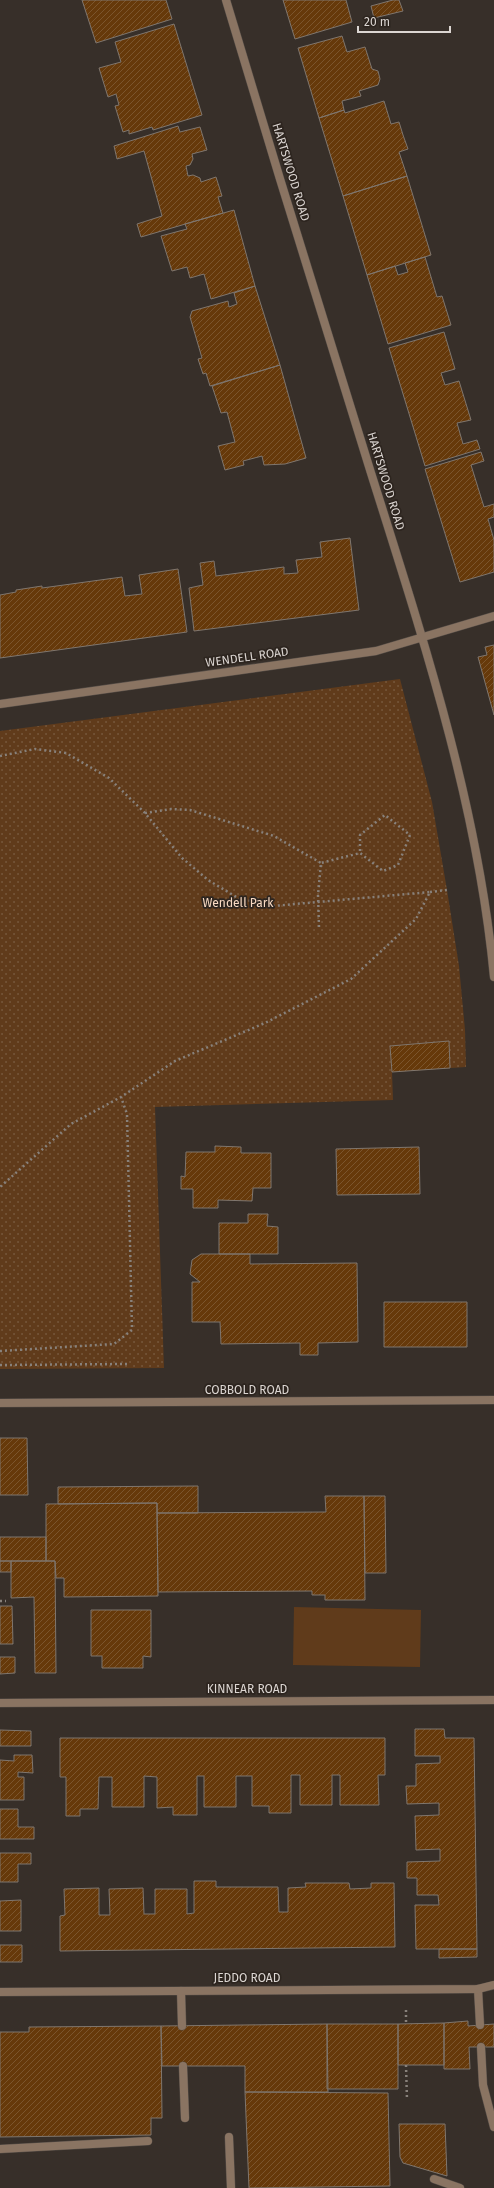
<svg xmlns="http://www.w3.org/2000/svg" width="494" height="2188" viewBox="0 0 494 2188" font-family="'Fira Sans',sans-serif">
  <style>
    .park { fill: url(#park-dots) }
    .pitch { fill: #603b1b }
    .building { fill: url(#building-hatch); stroke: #7f766e }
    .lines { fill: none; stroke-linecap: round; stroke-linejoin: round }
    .lane-casing { stroke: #554d47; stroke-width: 9 }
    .street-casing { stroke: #554d47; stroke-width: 9 }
    .path { stroke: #88817b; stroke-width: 2.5; stroke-dasharray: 2 3; stroke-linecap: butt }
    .lane { stroke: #8a7462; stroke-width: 8 }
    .street { stroke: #8a7462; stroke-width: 8 }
    .labels { text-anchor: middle; stroke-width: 3.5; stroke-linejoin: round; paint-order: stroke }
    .street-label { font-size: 12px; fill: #dcd6d2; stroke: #2d251f }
    .park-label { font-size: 12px; fill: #f9dac3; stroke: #2d251f }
  </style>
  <defs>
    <pattern id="park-dots" width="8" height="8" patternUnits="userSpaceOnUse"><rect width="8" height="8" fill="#603b1b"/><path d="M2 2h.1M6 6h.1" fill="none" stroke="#76573b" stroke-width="1.8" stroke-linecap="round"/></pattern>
    <pattern id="building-hatch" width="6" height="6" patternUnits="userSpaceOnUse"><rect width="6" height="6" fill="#66390a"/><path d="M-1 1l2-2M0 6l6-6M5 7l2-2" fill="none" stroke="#7b552d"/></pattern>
  </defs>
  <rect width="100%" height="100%" fill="#372f29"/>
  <path class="park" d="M 400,679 L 432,802 L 447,890 L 459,966 L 465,1030 L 466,1067 L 392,1072 L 393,1100 L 155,1107 L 164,1368 L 0,1369 L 0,731 Z"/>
  <path class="pitch" d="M 294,1607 L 421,1610 L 420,1667 L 293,1665 Z"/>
  <path class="building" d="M 82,0 L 166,0 L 172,19 L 96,43 Z
    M 283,0 L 346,0 L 352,22 L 295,39 Z
    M 393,0 L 399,0 L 403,11 L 374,18 L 371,6 Z
    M 174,24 L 202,115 L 153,130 L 152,127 L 129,134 L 129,130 L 123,132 L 115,106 L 119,105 L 116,94 L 108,97 L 99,68 L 121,62 L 115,42 Z
    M 342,36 L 347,52 L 365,47 L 372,69 L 378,71 L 380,79 L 378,85 L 359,91 L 361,96 L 342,101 L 344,110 L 319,118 L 298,48 Z
    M 384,101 L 391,124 L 399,122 L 403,135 L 408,149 L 399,152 L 407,176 L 343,196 L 319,118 L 344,110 L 345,113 Z
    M 178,126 L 180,132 L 200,127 L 207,150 L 192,154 L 193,159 L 190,165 L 186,166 L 188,176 L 193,175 L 200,178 L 201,182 L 216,177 L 222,196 L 218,197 L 223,213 L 141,237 L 137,224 L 162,216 L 144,151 L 117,159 L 114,146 Z
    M 407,176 L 431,255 L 367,275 L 343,196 Z
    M 234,210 L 255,286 L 211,299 L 204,274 L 190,278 L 187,267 L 172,271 L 161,236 L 187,229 L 185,224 Z
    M 425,257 L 437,297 L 442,296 L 451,325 L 388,344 L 367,275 L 395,266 L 398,275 L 408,272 L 405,263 Z
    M 255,286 L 280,365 L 210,386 L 206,373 L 203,374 L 198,359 L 202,358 L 190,317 L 192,311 L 228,301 L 229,307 L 237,304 L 234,293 Z
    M 444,332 L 455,369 L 441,373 L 445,385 L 459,381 L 471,420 L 457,423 L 463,444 L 477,440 L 480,449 L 425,466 L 389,348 Z
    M 280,365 L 306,458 L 285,464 L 264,465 L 262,456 L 243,461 L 244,465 L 225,470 L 218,446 L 235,442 L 227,412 L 221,413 L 212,386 Z
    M 481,452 L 484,461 L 471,465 L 484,507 L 494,504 L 494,517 L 488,519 L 494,540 L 494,572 L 460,582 L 425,469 Z
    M 350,538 L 359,610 L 194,631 L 189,588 L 203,585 L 200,563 L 214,561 L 216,576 L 284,567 L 284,574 L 298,573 L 296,560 L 322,557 L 320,542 Z
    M 178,569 L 187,632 L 0,658 L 0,595 L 16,592 L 16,590 L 42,586 L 42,588 L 122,577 L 125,596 L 142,594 L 139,575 Z
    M 494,645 L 494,715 L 478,657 L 487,655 L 485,647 Z
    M 449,1041 L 450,1068 L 392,1072 L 390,1046 Z
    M 215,1146 L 241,1147 L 241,1153 L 271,1153 L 271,1188 L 253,1188 L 252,1201 L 218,1200 L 218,1208 L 193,1208 L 193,1189 L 181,1189 L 181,1176 L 185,1177 L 186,1152 L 215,1152 Z
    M 419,1147 L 420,1194 L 337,1195 L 336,1149 Z
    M 248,1214 L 268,1214 L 267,1226 L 278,1227 L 278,1254 L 219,1254 L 219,1223 L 248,1223 Z
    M 201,1254 L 250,1254 L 250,1264 L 357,1263 L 358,1342 L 318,1343 L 318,1355 L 300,1355 L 300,1343 L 221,1344 L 220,1322 L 192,1322 L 192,1282 L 200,1282 L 190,1274 L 192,1260 Z
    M 384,1302 L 467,1302 L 467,1347 L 384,1347 Z
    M 0,1438 L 27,1438 L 28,1495 L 0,1495 Z
    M 198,1486 L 198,1513 L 157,1513 L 157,1503 L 58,1504 L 58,1487 Z
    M 325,1496 L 364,1496 L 365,1600 L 325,1600 L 325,1595 L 312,1595 L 312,1591 L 158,1592 L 157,1513 L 326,1512 Z
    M 364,1496 L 385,1496 L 386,1573 L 365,1573 Z
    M 157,1503 L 158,1596 L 64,1597 L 64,1578 L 56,1578 L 55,1561 L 46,1561 L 46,1504 Z
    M 0,1537 L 46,1537 L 46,1561 L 0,1561 Z
    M 0,1561 L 11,1561 L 11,1572 L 0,1572 Z
    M 11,1561 L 55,1561 L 56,1673 L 35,1673 L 34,1597 L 11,1598 Z
    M 0,1606 L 12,1606 L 13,1644 L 0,1644 Z
    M 91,1610 L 151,1610 L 151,1657 L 143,1656 L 143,1668 L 102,1668 L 102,1656 L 91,1656 Z
    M 0,1657 L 15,1657 L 15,1673 L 0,1674 Z
    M 415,1729 L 444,1729 L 445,1738 L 474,1738 L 477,1949 L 416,1949 L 415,1905 L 439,1905 L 438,1895 L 417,1895 L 417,1878 L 407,1878 L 407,1862 L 440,1861 L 440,1849 L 416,1850 L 415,1816 L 439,1815 L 439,1803 L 407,1804 L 406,1786 L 416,1786 L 416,1764 L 440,1763 L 440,1756 L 415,1756 Z
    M 0,1730 L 31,1731 L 31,1746 L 0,1746 Z
    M 60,1738 L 385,1738 L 385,1775 L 378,1775 L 379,1805 L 340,1805 L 340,1775 L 332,1775 L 332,1805 L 300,1805 L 300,1775 L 291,1775 L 291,1813 L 269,1813 L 269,1806 L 252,1806 L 252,1776 L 236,1776 L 236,1807 L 204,1807 L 204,1776 L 197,1776 L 197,1815 L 173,1815 L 173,1807 L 157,1808 L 157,1777 L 144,1776 L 144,1807 L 112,1807 L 112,1777 L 99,1777 L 98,1809 L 80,1809 L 80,1816 L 66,1816 L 66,1777 L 60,1777 Z
    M 14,1755 L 32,1755 L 33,1773 L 18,1772 L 18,1777 L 24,1777 L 24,1800 L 0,1800 L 0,1760 L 14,1761 Z
    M 0,1809 L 18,1809 L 18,1827 L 34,1827 L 34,1839 L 0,1839 Z
    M 0,1853 L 31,1853 L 31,1864 L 18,1864 L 18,1882 L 0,1882 Z
    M 194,1881 L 216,1881 L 216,1887 L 278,1887 L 279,1912 L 288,1912 L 288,1888 L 306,1887 L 305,1883 L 349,1883 L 350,1889 L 371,1888 L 371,1883 L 394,1883 L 395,1947 L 60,1951 L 60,1916 L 65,1915 L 64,1889 L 99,1888 L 99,1915 L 110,1915 L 109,1889 L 143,1888 L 144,1914 L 155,1914 L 155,1889 L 187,1889 L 187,1914 L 194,1913 Z
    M 21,1900 L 21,1931 L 0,1931 L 0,1901 Z
    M 0,1945 L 22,1945 L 22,1962 L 0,1962 Z
    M 439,1949 L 477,1949 L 477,1957 L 439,1958 Z
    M 468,2021 L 468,2026 L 494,2024 L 494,2047 L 469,2047 L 470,2069 L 444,2069 L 444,2023 Z
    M 444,2023 L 444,2065 L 398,2065 L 398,2024 Z
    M 327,2024 L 328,2092 L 245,2092 L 245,2066 L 162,2066 L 161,2026 Z
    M 327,2024 L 398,2024 L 398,2089 L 327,2089 Z
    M 161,2026 L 162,2118 L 151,2118 L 151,2135 L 0,2137 L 0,2032 L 29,2032 L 29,2027 Z
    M 245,2092 L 388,2093 L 390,2186 L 249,2188 Z
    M 399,2124 L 445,2124 L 447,2176 L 403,2163 L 400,2157 Z"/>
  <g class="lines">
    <g class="lane-casing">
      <path id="lane" d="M 478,1989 L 480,2025
        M 181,1991 L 182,2026
        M 481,2047 L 483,2085 L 494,2127
        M 183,2066 L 185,2118
        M 229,2137 L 231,2188
        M 0,2149 L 148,2141
        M 434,2179 L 460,2188"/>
    </g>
    <g class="street-casing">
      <path id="street" d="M 226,0 C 273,158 322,316 371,473 C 423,638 478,805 494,977
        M 0,704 L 376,651 L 494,616
        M 0,1403 L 494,1400
        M 0,1703 L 494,1700
        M 0,1992 L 478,1989 L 494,1985"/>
    </g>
    <path class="path" d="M 0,756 L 35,749 L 66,753 L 109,778 L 145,813 L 182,858 L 208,880 L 238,898 L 273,906 L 430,892 L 416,919 L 351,979 L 265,1023 L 175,1061 L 121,1097 L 71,1124 L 0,1187
      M 145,813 L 171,809 L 190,810 L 274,836 L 321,863
      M 430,892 L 447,890
      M 319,927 L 318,895 L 321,863 L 360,853 L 383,871 L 398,865 L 410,835 L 385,815 L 360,835 L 360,853
      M 0,1351 L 114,1344 L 132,1330 L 127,1114 L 121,1097
      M 0,1365 L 127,1364
      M 0,1601 L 6,1601
      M 406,2010 L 406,2024
      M 406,2065 L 407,2100"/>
    <use href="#lane" class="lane"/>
    <use href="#street" class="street"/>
  </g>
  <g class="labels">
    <g class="street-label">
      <text transform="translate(291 172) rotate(73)" y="4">HARTSWOOD ROAD</text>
      <text transform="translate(386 481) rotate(73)" y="4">HARTSWOOD ROAD</text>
      <text transform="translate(247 657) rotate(-8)" y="4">WENDELL ROAD</text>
      <text x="247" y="1394">COBBOLD ROAD</text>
      <text x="247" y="1693">KINNEAR ROAD</text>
      <text x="247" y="1982">JEDDO ROAD</text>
    </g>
    <g class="park-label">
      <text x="238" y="907">Wendell Park</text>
    </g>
  </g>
  <path d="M358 26v6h92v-6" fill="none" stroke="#dcd6d2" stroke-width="2"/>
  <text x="364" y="26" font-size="12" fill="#dcd6d2" stroke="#2d251f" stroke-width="3" paint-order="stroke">20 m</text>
</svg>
